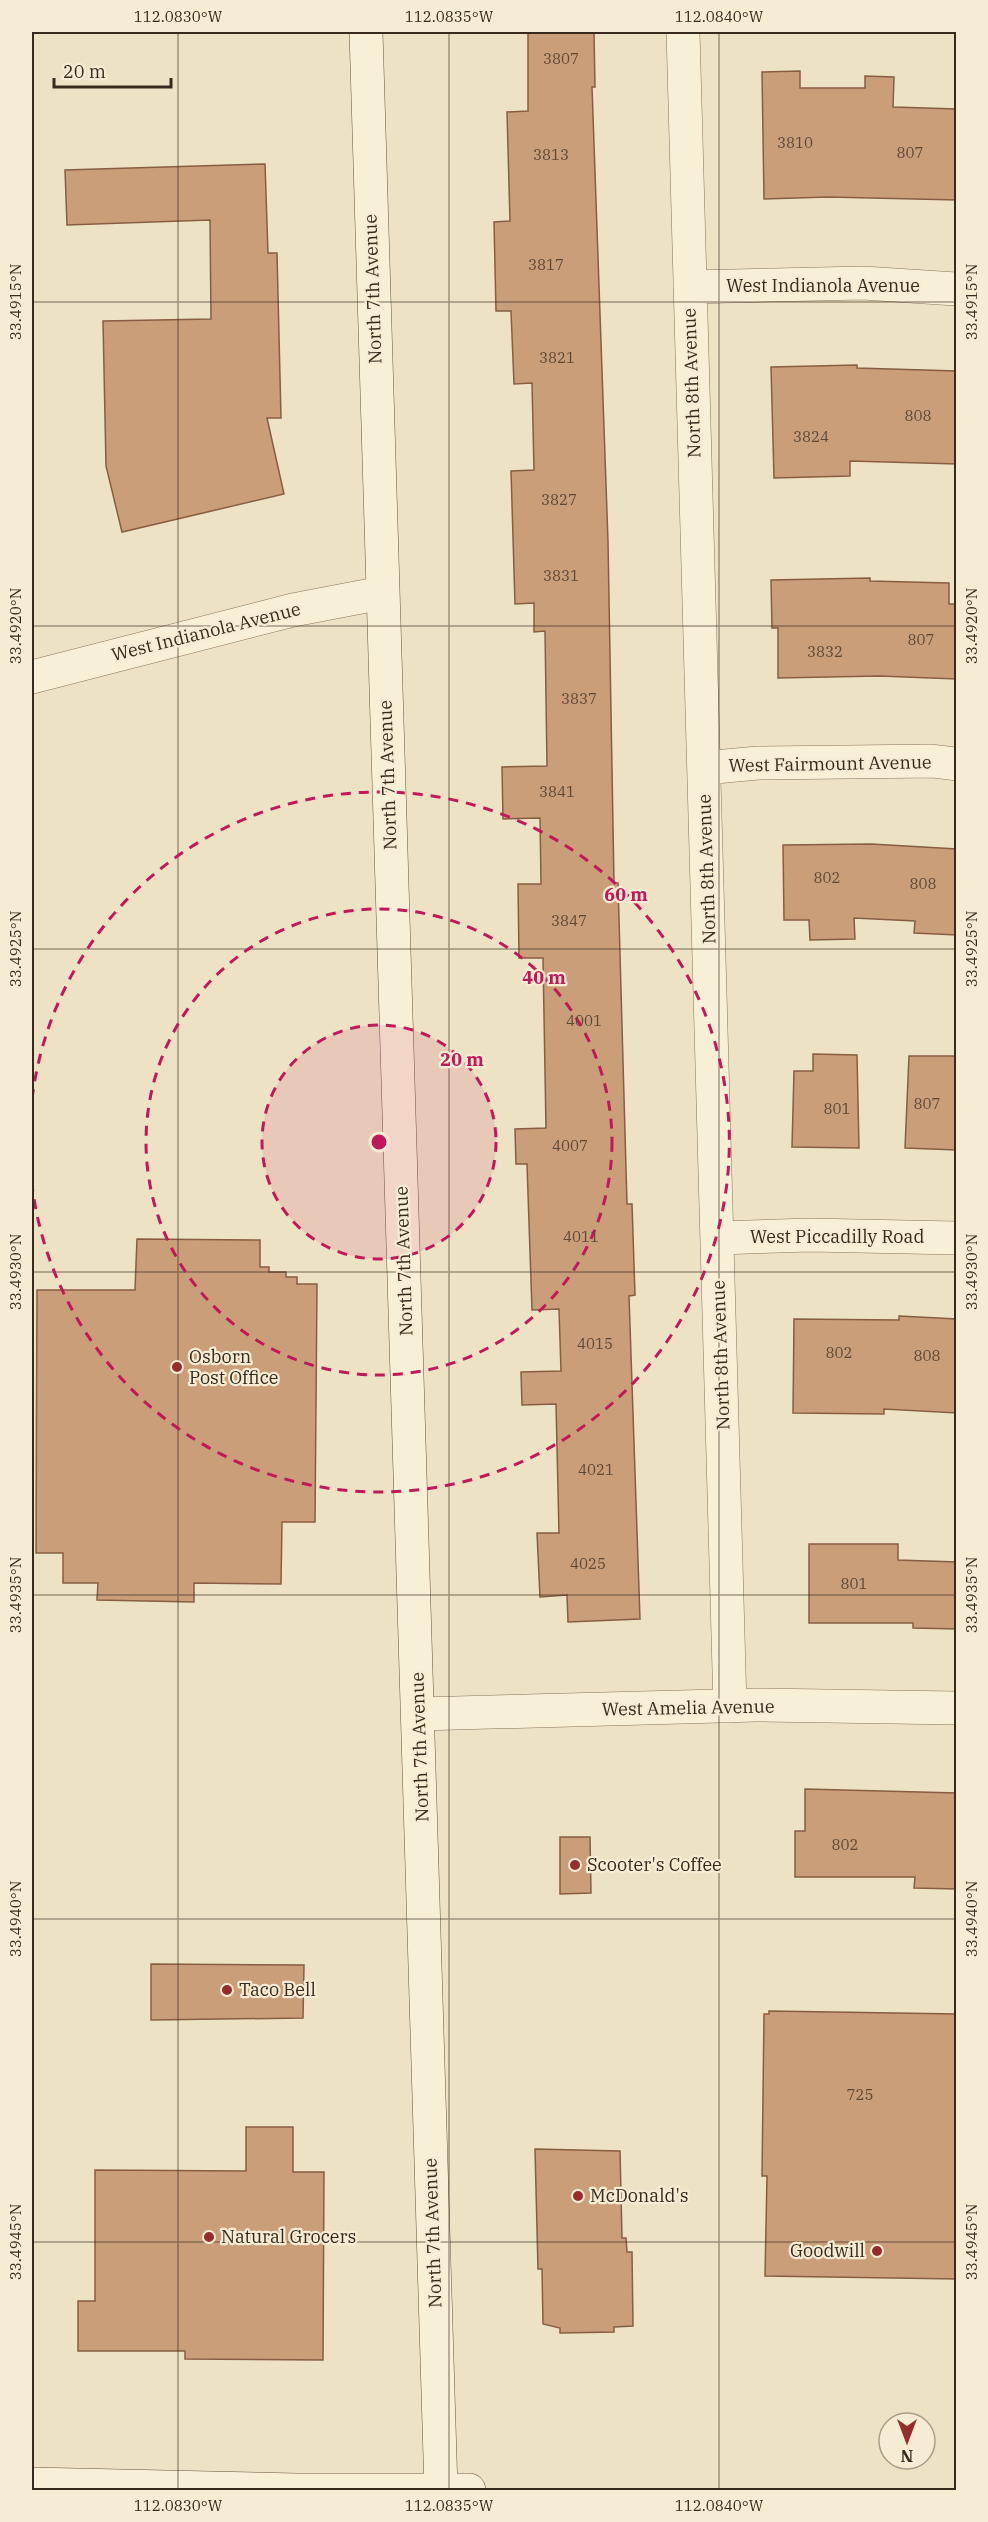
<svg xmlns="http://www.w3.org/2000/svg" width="988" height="2522" viewBox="0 0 988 2522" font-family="'IBM Plex Serif',serif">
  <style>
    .building { fill: #cb9e7a; stroke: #875e41; stroke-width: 1.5 }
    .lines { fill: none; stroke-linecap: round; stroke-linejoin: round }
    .street-casing { stroke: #88745b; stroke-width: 34 }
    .secondary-casing { stroke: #6a553e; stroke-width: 34 }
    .street { stroke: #f8efd7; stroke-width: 33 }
    .secondary { stroke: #f8efd7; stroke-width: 33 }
    .ticks { fill: none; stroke: #382b1e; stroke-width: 1.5; stroke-opacity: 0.45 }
    .ring { fill: none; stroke: #c2185b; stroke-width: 3; stroke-dasharray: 10 8 }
    .poi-dot { fill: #962d2b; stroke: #f5ecd3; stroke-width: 2 }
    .labels { text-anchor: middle; stroke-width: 4.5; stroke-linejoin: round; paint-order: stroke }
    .number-label { font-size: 15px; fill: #5d4835 }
    .street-label { font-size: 18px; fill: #382b1e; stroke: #f5ecd3 }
    .poi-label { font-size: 18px; fill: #382b1e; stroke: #f5ecd3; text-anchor: start }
    .centre { fill: #c2185b; stroke: #f5ecd3; stroke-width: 3 }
    .ring-label { font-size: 18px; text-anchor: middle; font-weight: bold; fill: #c2185b; stroke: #f5ecd3; stroke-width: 4.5; stroke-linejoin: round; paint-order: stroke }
    .neatline { fill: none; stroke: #382b1e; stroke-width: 2 }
    .ticks-label { font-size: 15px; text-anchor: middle; fill: #382b1e }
  </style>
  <rect width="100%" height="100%" fill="#ede2c4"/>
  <path class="building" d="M 528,32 L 594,32 L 595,87 L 592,87 L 608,541 L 614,883 L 618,883 L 627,1204 L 632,1204 L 635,1295 L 629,1296 L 640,1619 L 568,1622 L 567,1595 L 540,1597 L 537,1533 L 559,1533 L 556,1404 L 522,1405 L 521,1372 L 561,1371 L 559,1309 L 532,1310 L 527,1164 L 516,1164 L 515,1129 L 546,1128 L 543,958 L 519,958 L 518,884 L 541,884 L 540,818 L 503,819 L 502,767 L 547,766 L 545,631 L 534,632 L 534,603 L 515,604 L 511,471 L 534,470 L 532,383 L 514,384 L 511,311 L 496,311 L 494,222 L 510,221 L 507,112 L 528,111 Z
    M 800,71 L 800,88 L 865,88 L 865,76 L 894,77 L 893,107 L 957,109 L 957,200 L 828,197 L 764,199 L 762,72 Z
    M 265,164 L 268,253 L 277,253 L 281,418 L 267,418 L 284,494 L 122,532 L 106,466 L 103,321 L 211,319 L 210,220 L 67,225 L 65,170 Z
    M 857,365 L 857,368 L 957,371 L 957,464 L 850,461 L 850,476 L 774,478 L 771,367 Z
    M 870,578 L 870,581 L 949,583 L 949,604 L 957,604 L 957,679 L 879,676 L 778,678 L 778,628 L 772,628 L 771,580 Z
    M 871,844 L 957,849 L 957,935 L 914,933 L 915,921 L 854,918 L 855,939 L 810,940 L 809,920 L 784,920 L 783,845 Z
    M 813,1054 L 857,1055 L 859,1148 L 792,1147 L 794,1071 L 813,1071 Z
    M 909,1056 L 957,1056 L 957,1150 L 905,1148 Z
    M 137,1239 L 260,1240 L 260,1267 L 269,1267 L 269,1272 L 286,1272 L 286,1277 L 297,1277 L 297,1284 L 317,1284 L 315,1522 L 282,1522 L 281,1584 L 194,1583 L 194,1602 L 97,1600 L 98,1583 L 63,1583 L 63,1553 L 36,1553 L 37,1290 L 135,1290 Z
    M 899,1316 L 957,1319 L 957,1413 L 884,1409 L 884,1414 L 793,1413 L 794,1319 L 899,1320 Z
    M 809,1544 L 898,1544 L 898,1560 L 957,1562 L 957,1629 L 913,1628 L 913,1623 L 809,1623 Z
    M 805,1789 L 957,1793 L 957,1889 L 914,1888 L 915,1877 L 795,1877 L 795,1831 L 805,1831 Z
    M 560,1837 L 590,1837 L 591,1893 L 560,1894 Z
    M 151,1964 L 304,1965 L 303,2018 L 151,2020 Z
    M 769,2011 L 957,2014 L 957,2279 L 765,2276 L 767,2176 L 762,2176 L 764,2014 L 769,2014 Z
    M 246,2127 L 293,2127 L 293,2172 L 324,2172 L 323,2360 L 185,2359 L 185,2351 L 78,2351 L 78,2301 L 95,2301 L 95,2170 L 246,2171 Z
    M 535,2149 L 620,2151 L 622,2238 L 626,2238 L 627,2252 L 632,2252 L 633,2326 L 614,2327 L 614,2332 L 560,2333 L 560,2328 L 543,2324 L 542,2269 L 538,2269 Z"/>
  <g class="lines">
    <g class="street-casing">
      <path id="street" d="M 683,32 L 730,1706
        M 690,287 L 863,283 L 956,289
        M 32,677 L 293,610 L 382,593
        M 704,768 L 758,763 L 932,761 L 956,764
        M 718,1238 L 810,1235 L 956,1238
        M 419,1714 L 756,1705 L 956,1708"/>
    </g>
    <g class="secondary-casing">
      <path id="secondary" d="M 366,32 L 441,2490
        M 32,2484 L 297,2490 L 469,2490"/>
    </g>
    <use href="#street" class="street"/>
    <use href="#secondary" class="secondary"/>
  </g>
  <path class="ticks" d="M 178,32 L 178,2490M 449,32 L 449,2490M 719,32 L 719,2490M 32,302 L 956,302M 32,626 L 956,626M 32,949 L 956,949M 32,1272 L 956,1272M 32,1595 L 956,1595M 32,1919 L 956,1919M 32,2242 L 956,2242"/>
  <circle cx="379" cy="1142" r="117" fill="#c2185b" fill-opacity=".12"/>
  <g class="ring">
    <circle cx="379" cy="1142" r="117"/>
    <circle cx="379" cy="1142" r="233"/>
    <path d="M32 1099A350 350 0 1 1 32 1185"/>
  </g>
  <g class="poi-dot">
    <circle cx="177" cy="1367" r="6"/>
    <circle cx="575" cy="1865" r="6"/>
    <circle cx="227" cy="1990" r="6"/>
    <circle cx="578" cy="2196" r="6"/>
    <circle cx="209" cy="2237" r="6"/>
    <circle cx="877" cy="2251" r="6"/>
  </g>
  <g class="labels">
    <g class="number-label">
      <text x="561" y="64">3807</text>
      <text x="795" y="148">3810</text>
      <text x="910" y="158">807</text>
      <text x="551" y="160">3813</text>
      <text x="546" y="270">3817</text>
      <text x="557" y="363">3821</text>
      <text x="918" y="421">808</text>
      <text x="811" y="442">3824</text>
      <text x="559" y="505">3827</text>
      <text x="561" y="581">3831</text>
      <text x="921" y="645">807</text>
      <text x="825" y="657">3832</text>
      <text x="579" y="704">3837</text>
      <text x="557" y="797">3841</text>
      <text x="827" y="883">802</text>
      <text x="923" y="889">808</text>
      <text x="569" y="926">3847</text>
      <text x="584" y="1026">4001</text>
      <text x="927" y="1109">807</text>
      <text x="837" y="1114">801</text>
      <text x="570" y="1151">4007</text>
      <text x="581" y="1242">4011</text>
      <text x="595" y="1349">4015</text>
      <text x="839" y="1358">802</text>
      <text x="927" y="1361">808</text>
      <text x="596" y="1475">4021</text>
      <text x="588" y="1569">4025</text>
      <text x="854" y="1589">801</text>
      <text x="845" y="1850">802</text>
      <text x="860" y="2100">725</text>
    </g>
    <g class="street-label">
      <text x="823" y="292">West Indianola Avenue</text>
      <text transform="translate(373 289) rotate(-92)" y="6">North 7th Avenue</text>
      <text transform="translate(692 383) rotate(-92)" y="6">North 8th Avenue</text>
      <text transform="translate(206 632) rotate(-14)" y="6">West Indianola Avenue</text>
      <text transform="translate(830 764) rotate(-1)" y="6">West Fairmount Avenue</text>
      <text transform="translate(388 775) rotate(-92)" y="6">North 7th Avenue</text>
      <text transform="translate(707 869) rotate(-92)" y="6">North 8th Avenue</text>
      <text x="837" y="1243">West Piccadilly Road</text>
      <text transform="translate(404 1261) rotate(-92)" y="6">North 7th Avenue</text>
      <text transform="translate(721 1355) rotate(-92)" y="6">North 8th Avenue</text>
      <text transform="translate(688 1708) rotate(-1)" y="6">West Amelia Avenue</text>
      <text transform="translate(420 1747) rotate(-92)" y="6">North 7th Avenue</text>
      <text transform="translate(433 2233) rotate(-92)" y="6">North 7th Avenue</text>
    </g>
    <g class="poi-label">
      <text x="189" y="1363">Osborn<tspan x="189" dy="21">Post Office</tspan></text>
      <text x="587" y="1871">Scooter's Coffee</text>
      <text x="239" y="1996">Taco Bell</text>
      <text x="590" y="2202">McDonald's</text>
      <text x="221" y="2243">Natural Grocers</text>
      <text x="865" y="2257" text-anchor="end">Goodwill</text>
    </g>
  </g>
  <circle cx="379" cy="1142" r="9" class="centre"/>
  <g class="ring-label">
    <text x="626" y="901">60 m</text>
    <text x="544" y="984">40 m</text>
    <text x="462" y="1066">20 m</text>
  </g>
  <rect width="988" height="2522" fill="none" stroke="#f5ecd3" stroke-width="66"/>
  <g transform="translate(907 2441) rotate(180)"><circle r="28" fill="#f5ecd3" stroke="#a99f8b" stroke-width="1.5"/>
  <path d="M0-4.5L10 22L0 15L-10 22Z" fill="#962d2b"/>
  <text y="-9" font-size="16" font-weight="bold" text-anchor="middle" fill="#382b1e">N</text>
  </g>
  <path d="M54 78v9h117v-9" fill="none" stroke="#382b1e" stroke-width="3"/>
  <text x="63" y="78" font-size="18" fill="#382b1e" stroke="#f5ecd3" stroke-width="4.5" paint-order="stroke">20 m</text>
  <rect x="33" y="33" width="922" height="2456" class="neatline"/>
  <g class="ticks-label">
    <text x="178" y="22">112.0830°W</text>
    <text x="449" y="22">112.0835°W</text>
    <text x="719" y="22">112.0840°W</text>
    <text transform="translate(972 302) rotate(-90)" y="5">33.4915°N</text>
    <text transform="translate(16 302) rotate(-90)" y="5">33.4915°N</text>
    <text transform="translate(972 626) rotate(-90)" y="5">33.4920°N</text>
    <text transform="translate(16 626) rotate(-90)" y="5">33.4920°N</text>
    <text transform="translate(972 949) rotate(-90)" y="5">33.4925°N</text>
    <text transform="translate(16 949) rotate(-90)" y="5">33.4925°N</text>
    <text transform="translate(16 1272) rotate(-90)" y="5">33.4930°N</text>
    <text transform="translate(972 1272) rotate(-90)" y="5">33.4930°N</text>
    <text transform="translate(16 1595) rotate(-90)" y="5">33.4935°N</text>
    <text transform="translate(972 1595) rotate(-90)" y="5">33.4935°N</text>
    <text transform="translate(16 1919) rotate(-90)" y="5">33.4940°N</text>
    <text transform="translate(972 1919) rotate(-90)" y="5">33.4940°N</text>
    <text transform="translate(16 2242) rotate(-90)" y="5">33.4945°N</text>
    <text transform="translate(972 2242) rotate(-90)" y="5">33.4945°N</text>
    <text x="178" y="2511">112.0830°W</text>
    <text x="449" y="2511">112.0835°W</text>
    <text x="719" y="2511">112.0840°W</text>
  </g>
</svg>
